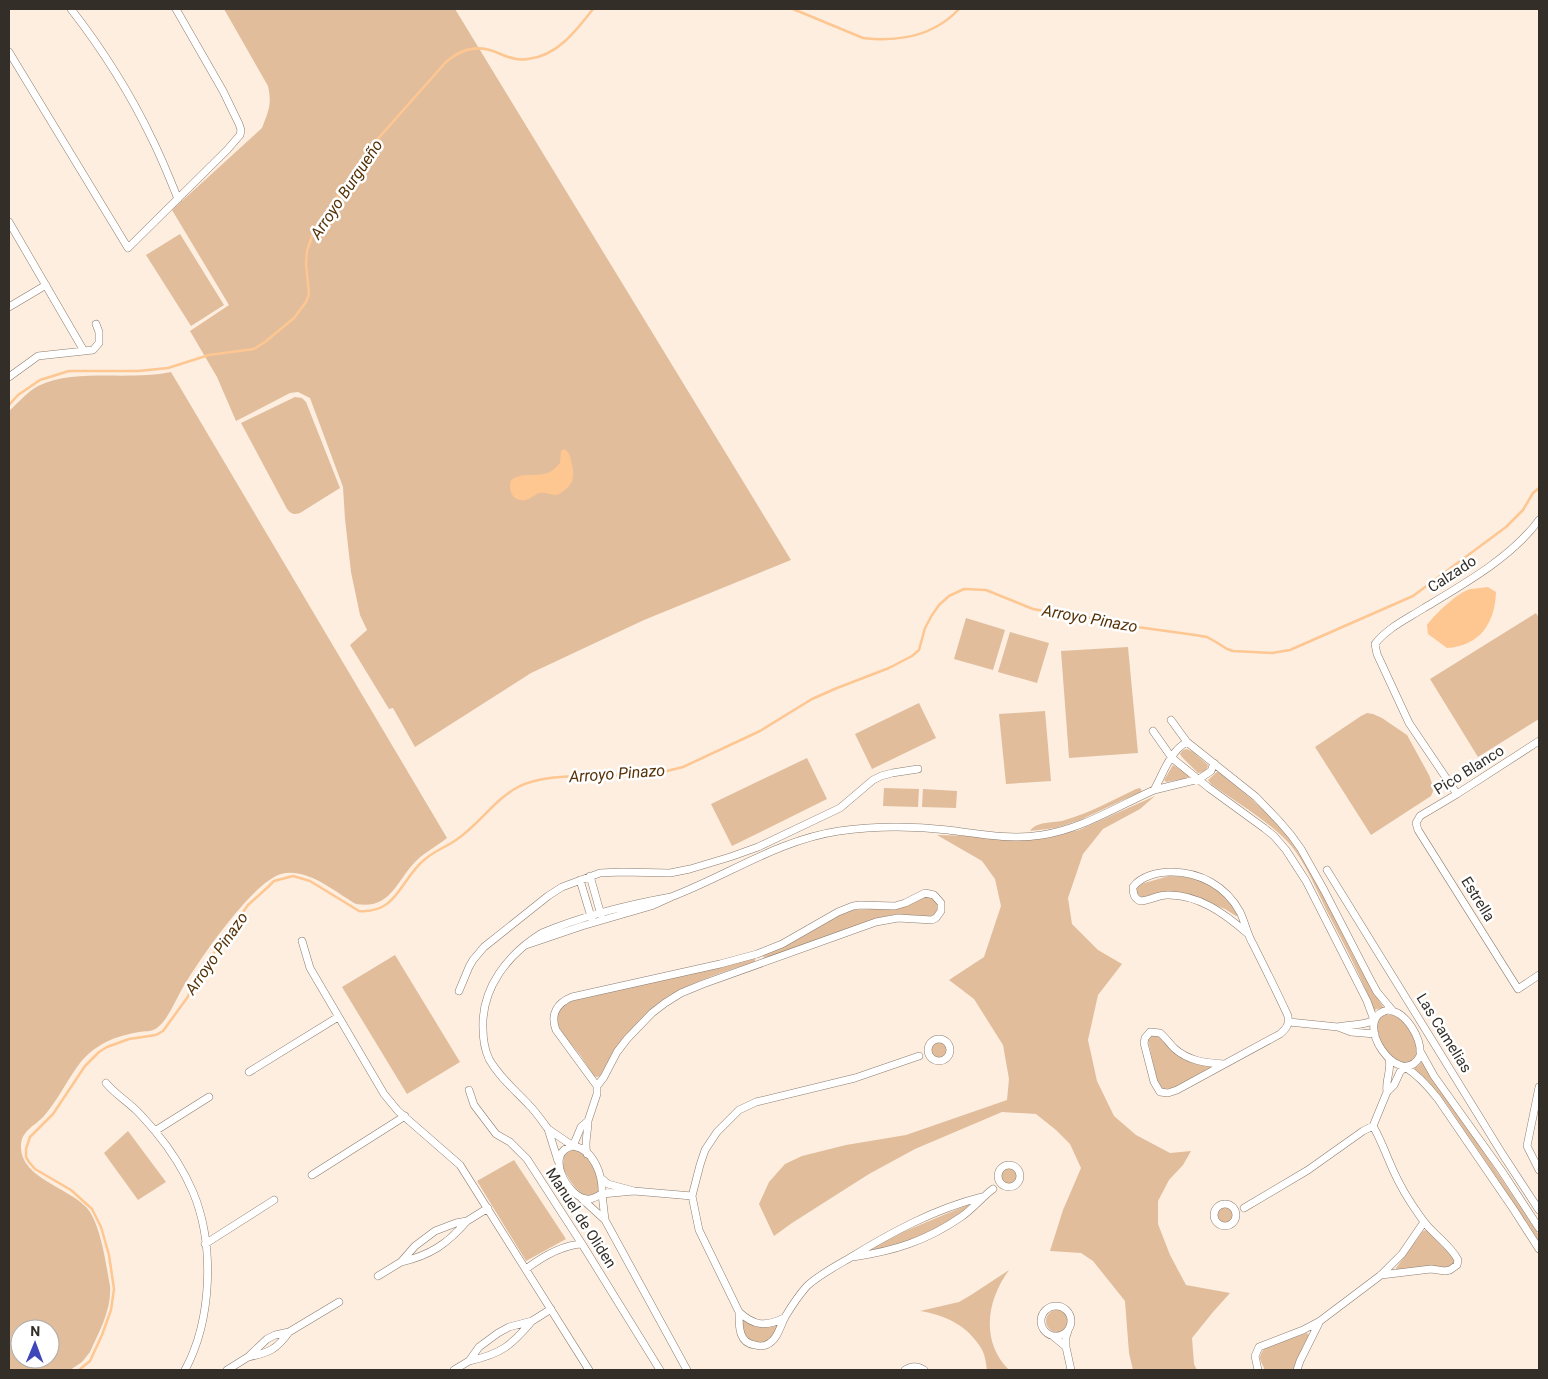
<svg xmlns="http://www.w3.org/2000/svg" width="1548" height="1379" viewBox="0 0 1548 1379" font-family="Roboto,sans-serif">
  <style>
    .green { fill: #e1bd9c; fill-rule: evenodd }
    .water { fill: #fec691 }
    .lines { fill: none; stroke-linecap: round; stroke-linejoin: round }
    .stream { stroke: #fec691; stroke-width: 2.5 }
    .minor-casing { stroke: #8a7c6f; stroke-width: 8 }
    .minor { stroke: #fff; stroke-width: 7 }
    .labels { text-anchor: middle; stroke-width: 5; stroke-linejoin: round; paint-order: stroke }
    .street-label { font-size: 15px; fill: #332e28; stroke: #fff }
    .water-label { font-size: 16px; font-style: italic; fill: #573309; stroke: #fff }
  </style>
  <rect width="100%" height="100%" fill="#fdeee0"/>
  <path class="green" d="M 224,9 L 455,9 L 791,560 L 644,620 L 531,673 L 415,747 L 393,708 L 389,709 L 350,645 L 367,630 L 360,615 L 351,572 L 345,519 L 343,487 L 310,398 L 298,392 L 290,393 L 236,421 L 217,377 L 190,331 L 229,305 L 172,210 L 262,128 C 269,110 272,104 268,86 Z
    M 180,234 L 224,305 L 191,326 L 146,255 Z
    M 171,372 L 447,838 C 437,846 425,852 416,861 C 396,881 391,910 356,904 C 335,892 307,867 281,874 C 253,882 201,957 185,984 C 177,996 169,1019 157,1028 C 151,1032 145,1031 139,1032 C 127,1034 116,1037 106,1042 C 96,1047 87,1054 80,1063 C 67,1080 58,1100 44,1116 C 35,1126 22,1130 21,1145 C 19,1177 67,1187 86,1207 C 101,1223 106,1265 110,1286 C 112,1309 99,1332 90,1352 L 82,1362 L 70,1370 L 9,1370 L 9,411 C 18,403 27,392 38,386 C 75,368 130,381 171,372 ZM 20,1329 L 50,1329 L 50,1359 L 20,1359 Z
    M 295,397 L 302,398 L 306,402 L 340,488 L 300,513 C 294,515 291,514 287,509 L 241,423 Z
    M 1536,613 L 1539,618 L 1539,719 L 1478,757 L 1430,679 Z
    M 966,618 L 1005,630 L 993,670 L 954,659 Z
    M 1010,632 L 1049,643 L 1037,683 L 998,672 Z
    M 1128,647 L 1138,753 L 1069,758 L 1061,651 Z
    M 919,703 L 936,738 L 872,769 L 855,734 Z
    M 1045,711 L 1051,781 L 1006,784 L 999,714 Z
    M 1367,713 L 1373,714 L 1382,718 L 1407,735 L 1429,775 L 1434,789 L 1431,796 L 1371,835 L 1315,747 L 1361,716 Z
    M 1187,749 L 1193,752 L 1208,765 L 1207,769 L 1205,772 L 1198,773 L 1182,757 L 1180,754 L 1183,750 Z
    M 807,758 L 827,799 L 732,846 L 711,804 Z
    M 1173,765 L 1189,775 L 1189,778 L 1166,782 L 1164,780 Z
    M 1218,771 C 1241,791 1268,810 1287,836 C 1326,889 1347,953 1384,1008 L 1377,1009 L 1374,1011 C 1362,978 1345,946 1329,915 C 1317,891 1303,856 1285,839 C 1262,817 1236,802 1211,784 L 1208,780 Z
    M 884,788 L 919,789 L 918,807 L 883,806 Z
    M 1140,788 L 1142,791 L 1136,794 L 1080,820 L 1056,828 L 1030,831 C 1038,820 1053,824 1065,820 C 1090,813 1113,800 1136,789 Z
    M 923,789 L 957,791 L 956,808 L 922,807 Z
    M 1155,796 L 1140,809 L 1103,829 L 1083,854 L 1068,898 L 1072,924 L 1098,950 L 1122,964 L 1098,995 L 1088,1040 L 1097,1081 L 1114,1116 L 1136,1135 L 1170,1153 L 1191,1151 L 1183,1165 L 1169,1180 L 1158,1201 L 1158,1224 L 1170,1255 L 1186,1285 L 1230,1293 L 1213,1312 L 1192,1338 L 1194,1364 L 1197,1370 L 1133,1370 L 1129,1353 L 1125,1301 L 1093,1261 L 1081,1253 L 1050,1251 L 1063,1210 L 1081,1168 L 1070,1144 L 1056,1130 L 1036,1114 L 1002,1112 L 915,1149 L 869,1174 L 792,1223 L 774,1236 L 759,1204 L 769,1182 L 785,1164 L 802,1156 L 846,1145 L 906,1135 L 1007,1100 L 1009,1079 L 1003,1045 L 974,999 L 949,980 L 984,957 L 1001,906 L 995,879 L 982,861 L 937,835 L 1044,838 L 1079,830 Z
    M 1169,876 C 1201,876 1224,887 1239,916 L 1236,916 L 1225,909 L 1209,903 L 1164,893 L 1150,895 L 1143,899 L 1138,897 L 1136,890 L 1141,884 Z
    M 928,895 C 937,900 941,908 933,916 L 928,917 L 897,914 L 883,917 L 776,956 L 763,957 L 764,953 L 800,938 L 836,917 L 850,910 L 895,908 Z
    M 395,955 L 460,1062 L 407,1094 L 342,987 Z
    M 753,958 L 755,959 L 755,962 C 728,970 695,981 670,995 C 639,1014 618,1045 600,1076 L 597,1077 L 594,1076 C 588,1068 583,1058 576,1050 C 568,1040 548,1021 562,1007 C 564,1004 569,1003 572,1001 Z
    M 1385,1015 C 1386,1015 1392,1015 1393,1015 C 1404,1019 1417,1036 1418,1048 C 1418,1052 1416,1056 1415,1060 L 1406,1064 L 1393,1059 L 1377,1036 L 1376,1027 L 1378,1019 Z
    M 1156,1035 C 1163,1039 1165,1044 1170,1049 C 1181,1060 1194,1064 1210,1066 L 1210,1069 L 1176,1088 L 1163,1089 L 1158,1085 L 1148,1040 L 1151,1036 Z
    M931 1050a8 8 0 1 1 16 0a8 8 0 1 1-16 0Z
    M 1421,1062 L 1424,1064 L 1427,1071 L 1473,1136 L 1539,1235 L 1539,1244 C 1516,1206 1492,1170 1467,1134 C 1451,1111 1436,1084 1413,1068 L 1418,1066 Z
    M 128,1131 L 166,1182 L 138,1200 L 104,1153 Z
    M 570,1150 L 579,1150 C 583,1154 587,1157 590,1161 C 596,1169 609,1194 590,1196 C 579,1197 565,1175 563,1166 C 563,1162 564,1158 564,1154 Z
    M 514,1160 L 566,1239 L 526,1261 L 477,1181 Z
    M1001 1176a8 8 0 1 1 16 0a8 8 0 1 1-16 0Z
    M 972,1203 L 971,1206 C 942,1228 906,1250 869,1250 L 903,1232 Z
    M1217 1215a8 8 0 1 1 16 0a8 8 0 1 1-16 0Z
    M 1426,1230 L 1453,1257 L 1455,1261 L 1452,1267 L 1396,1271 L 1396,1268 L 1423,1231 Z
    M 1009,1270 C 987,1300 980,1341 1009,1370 L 987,1370 C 986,1363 985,1354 981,1348 C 967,1325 945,1315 920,1311 L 959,1302 L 971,1295 Z
    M1046 1321a11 11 0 1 1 22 0a11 11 0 1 1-22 0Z
    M 743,1319 C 756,1325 766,1328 779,1324 L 775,1334 L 766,1342 L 753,1343 L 742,1332 Z
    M 1307,1333 L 1309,1335 L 1303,1346 L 1295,1370 L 1265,1370 C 1260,1360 1257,1357 1265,1348 Z"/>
  <path class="water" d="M 564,449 C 570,452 571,459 572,465 C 575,478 573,485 562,492 C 560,494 558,495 555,495 C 550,495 545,492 540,493 C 534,494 531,499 526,500 C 514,503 507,491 511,480 C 527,468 543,484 560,463 L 561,451 Z
    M 1488,587 L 1496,592 C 1495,623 1480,646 1447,648 L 1428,634 L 1427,625 C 1435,614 1459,591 1471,589 C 1477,588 1483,588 1488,587 Z"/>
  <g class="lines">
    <path class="stream" d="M 793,9 L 863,38 C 898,42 934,36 959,9
      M 9,405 L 18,395 L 40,380 L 69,371 L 138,371 L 168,368 L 209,355 L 254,349 L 265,342 L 294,318 L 306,302 L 309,294 L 306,264 L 307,251 L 314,230 L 375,142 L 445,63 C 460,49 478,44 498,53 C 507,57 517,61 528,59 C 557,56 576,31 593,9
      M 79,1370 L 90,1361 L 102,1335 L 111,1310 L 114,1289 L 109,1255 L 101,1227 L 92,1209 L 71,1190 L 35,1169 L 29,1162 L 26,1157 L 26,1149 L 30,1137 L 53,1114 L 85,1066 L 99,1052 L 107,1047 L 129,1039 L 156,1035 L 163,1031 L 187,998 L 197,978 L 210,958 L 231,931 L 243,912 L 248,905 L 268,887 L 274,881 L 293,876 L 310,881 L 359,911 C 397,914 400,880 424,860 C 434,851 446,847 456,840 C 480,824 494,799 520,786 C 542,776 565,777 588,776 C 608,776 629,775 649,774 L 663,772 L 683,767 L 760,731 L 812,699 L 837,688 L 889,668 L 912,656 L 919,650 L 925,628 L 932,615 L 939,605 L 949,596 L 964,589 L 986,590 L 1033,609 L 1044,611 L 1076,615 L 1130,626 L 1195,635 L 1207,637 L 1216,642 L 1227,649 L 1233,651 L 1272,653 L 1290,650 L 1413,596 L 1506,527 L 1523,510 L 1533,493 L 1539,488"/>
    <g class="minor-casing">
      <path id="minor" d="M 71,9 C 102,49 130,93 152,139 C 162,159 170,179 178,199
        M 9,52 L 128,248 L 227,150 L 240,135 L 241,130 L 239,124 L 223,91 L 176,9
        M 9,222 L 84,351 L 93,350 L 99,343 L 99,332 L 96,324
        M 9,307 L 46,285
        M 9,377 L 38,356 L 84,351
        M 1171,720 L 1187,742 L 1256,797 L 1279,821 L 1291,835 L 1301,849 L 1324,890 L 1370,979 L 1377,992 L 1393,1011
        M 1153,731 L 1172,758 L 1209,788 L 1264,828 L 1274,836 L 1286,850 L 1306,881 L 1367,1001 L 1374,1020 C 1364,1026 1350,1024 1338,1027
        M 1539,741 L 1457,794 L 1420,816 L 1416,823 L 1418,830 L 1518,989 L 1539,975
        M 1187,742 C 1170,751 1163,774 1154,790 L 1199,779 L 1211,771 L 1214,763
        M 1457,794 L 1409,723 L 1377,654 L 1375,644 C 1387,628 1407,619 1424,608 C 1464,584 1512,557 1539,520
        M 1327,870 L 1503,1155 L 1539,1210
        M 590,876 L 601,915
        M 580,880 L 592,920
        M 671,897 C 727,876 778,840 839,831 C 875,826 912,826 948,830 C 980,834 1010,840 1042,835 C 1082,829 1118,806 1154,790
        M 302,941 L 310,968 L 384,1094 L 398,1111 L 460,1165 L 589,1370
        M 526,945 L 582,926 L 651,906 L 671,897 C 626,905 583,916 542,933 C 508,954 481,988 483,1029 C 483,1039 485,1050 489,1059 C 499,1077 515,1090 529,1105 C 536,1112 542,1121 548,1129
        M 459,991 L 469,967 L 473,960 L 484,947 L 548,896 L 562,887 L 600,873 L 621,872 L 670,873 L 690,869 L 730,857 L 758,847 L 840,808 L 873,780 L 881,776 L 892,773 L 918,769
        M 1388,1010 C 1407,1012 1422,1039 1420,1056 C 1400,1093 1349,1018 1388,1010 Z
        M 1289,1022 L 1338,1027 L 1351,1032 L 1375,1034
        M928 1050a11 11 0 1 1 22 0a11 11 0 1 1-22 0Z
        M 1420,1051 L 1434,1076 L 1501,1170 L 1539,1228
        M 1224,1064 C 1206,1063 1188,1061 1174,1048 C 1169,1043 1165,1037 1160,1033 L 1150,1032 L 1145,1038 L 1144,1043 L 1154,1082 L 1160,1092 L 1168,1093 L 1177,1090 L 1280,1034 C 1287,1028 1289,1025 1288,1016 C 1277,992 1265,968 1253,944 C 1247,934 1245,922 1240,912 C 1226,886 1200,872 1171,872 C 1158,872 1141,876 1133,887 C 1133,894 1134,898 1140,901 C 1149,901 1157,895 1167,895 C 1198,894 1225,914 1247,933
        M 249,1072 L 338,1017
        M 106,1083 C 115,1094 127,1101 137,1111 C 143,1117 149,1124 155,1131 C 170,1149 184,1171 193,1192 C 215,1245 212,1320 185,1370
        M 1539,1087 L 1527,1146 L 1539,1170
        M 469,1090 L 474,1105 L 496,1134 L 510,1142 L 527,1159 L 582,1244 L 660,1370
        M 1387,1092 C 1385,1079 1392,1071 1389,1059
        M 588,1121 L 597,1094 L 597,1086 L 604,1077 L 617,1052 L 627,1039 L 652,1013 L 665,1003 L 681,993 L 703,984 L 876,922 L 898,918 L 932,920 L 936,918 L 941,911 L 941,903 L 934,895 L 925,893 L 905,903 L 895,906 L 860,905 L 853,906 L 838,912 L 782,944 L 757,954 L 720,964 L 572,997 C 557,1003 550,1014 556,1030 L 597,1086
        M 1373,1126 L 1387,1092 L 1394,1085 L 1400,1072 L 1405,1067 C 1418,1075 1428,1086 1438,1099 L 1514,1210 L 1539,1249
        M 155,1131 L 209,1097
        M 573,1146 C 594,1149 603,1176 602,1194 C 597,1196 592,1200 587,1199 C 568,1198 543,1152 573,1146 Z
        M 558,1161 L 548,1129 L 573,1146 L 581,1127 L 588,1121 C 588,1133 584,1142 587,1154
        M998 1176a11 11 0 1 1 22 0a11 11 0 1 1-22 0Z
        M 312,1175 L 405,1116
        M 634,1191 L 692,1196
        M 582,1199 L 605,1220 L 602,1194 L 634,1191 L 608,1184 L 602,1179
        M1214 1215a11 11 0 1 1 22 0a11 11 0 1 1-22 0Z
        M 1244,1208 L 1308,1170 L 1363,1131 L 1373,1126 C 1384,1145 1390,1167 1401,1186 C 1407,1198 1415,1209 1422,1219 C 1432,1234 1450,1244 1458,1260 L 1457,1265 L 1450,1270 L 1445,1271 L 1431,1269 L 1381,1275
        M 605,1220 L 687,1370
        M 467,1221 L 488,1208
        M 205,1244 L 274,1200
        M 853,1257 C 894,1251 926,1241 961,1217 C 973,1209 982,1197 993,1189
        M 526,1269 C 542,1257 561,1245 582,1244
        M 378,1276 L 401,1262 L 415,1246 L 435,1231 L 456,1223 L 467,1221 C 447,1244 431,1255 401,1262
        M1041 1321a15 15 0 1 1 30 0a15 15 0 1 1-30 0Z
        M 739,1312 C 739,1325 738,1343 755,1345 C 758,1346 763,1346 766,1345 C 778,1340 780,1326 785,1317 C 791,1307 799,1295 807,1286 C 819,1275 834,1267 848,1259 C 890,1233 934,1209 982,1197
        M 784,1318 C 766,1327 754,1326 739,1312 L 699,1230 L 692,1196 L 700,1165 L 705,1150 L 717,1132 L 739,1110 L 756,1102 L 855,1078 L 919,1056
        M 532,1321 L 551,1309
        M 289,1332 C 277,1349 269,1353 248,1357 L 267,1339 L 275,1335 L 289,1332 L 339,1302
        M 1053,1336 L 1066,1347 L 1066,1337 L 1068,1331
        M 1066,1347 L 1071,1370
        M 227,1370 L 248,1357
        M 454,1370 L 469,1361 L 479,1347 L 498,1333 L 509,1327 L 532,1321 C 511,1346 501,1354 469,1361
        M 905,1370 C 911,1366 918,1366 924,1370
        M 1258,1370 L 1255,1356 L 1259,1347 L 1303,1330 L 1320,1321 L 1381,1275 L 1402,1254 L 1424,1222
        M 1297,1370 L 1300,1361 L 1320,1321"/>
    </g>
    <use href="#minor" class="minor"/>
  </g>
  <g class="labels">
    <g class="street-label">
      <text transform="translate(1452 574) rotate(-33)" y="5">Calzado</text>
      <text transform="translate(1469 770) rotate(-32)" y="5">Pico Blanco</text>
      <text transform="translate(1478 899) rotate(58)" y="5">Estrella</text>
      <text transform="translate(1444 1033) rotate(58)" y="5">Las Camelias</text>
      <text transform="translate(581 1218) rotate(57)" y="5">Manuel de Oliden</text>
    </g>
    <g class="water-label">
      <text transform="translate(346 189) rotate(-56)" y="6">Arroyo Burgueño</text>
      <text transform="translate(1090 618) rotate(10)" y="6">Arroyo Pinazo</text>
      <text transform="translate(617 773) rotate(-4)" y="6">Arroyo Pinazo</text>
      <text transform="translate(216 953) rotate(-55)" y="6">Arroyo Pinazo</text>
    </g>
  </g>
  <rect width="1548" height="1379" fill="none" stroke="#332e28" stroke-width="20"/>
  <g transform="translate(35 1344) rotate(1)"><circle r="24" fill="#ffffff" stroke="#adaba9"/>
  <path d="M0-4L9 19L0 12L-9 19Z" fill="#3f46bb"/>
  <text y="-8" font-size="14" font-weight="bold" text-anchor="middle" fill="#332e28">N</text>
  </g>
</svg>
